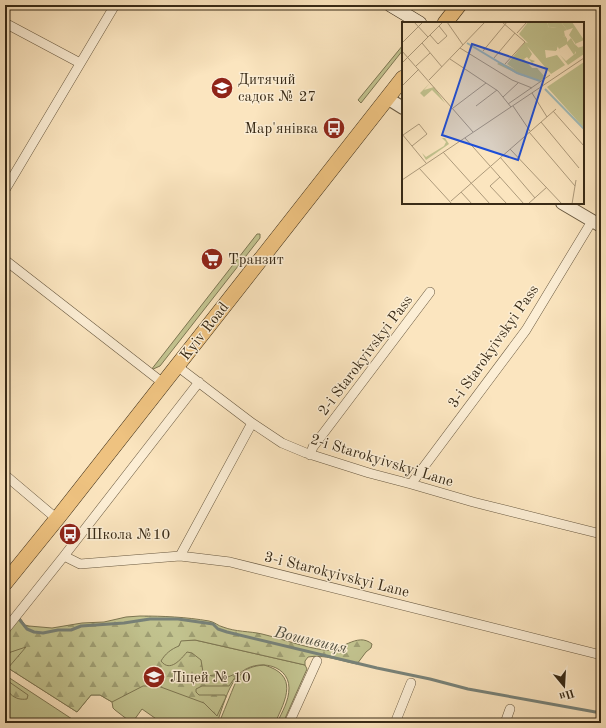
<svg xmlns="http://www.w3.org/2000/svg" width="606" height="728" viewBox="0 0 606 728" font-family="'Old Standard TT',serif">
  <style>
    .grass { fill: #c2c38f; stroke: #7d7652 }
    .forest { fill: url(#forest-firs); stroke: #7d7652 }
    .lines { fill: none; stroke-linecap: round; stroke-linejoin: round }
    .stream { stroke: #788279; stroke-width: 3 }
    .minor-casing { stroke: #695940; stroke-width: 10 }
    .tertiary-casing { stroke: #695940; stroke-width: 14 }
    .secondary-casing { stroke: #382a16; stroke-width: 14 }
    .primary-casing { stroke: #382a16; stroke-width: 16 }
    .minor { stroke: #fceed5; stroke-width: 9 }
    .tertiary { stroke: #fceed5; stroke-width: 12 }
    .secondary { stroke: #fceed5; stroke-width: 13 }
    .primary { stroke: #eec280; stroke-width: 15 }
    .labels { text-anchor: middle; stroke-width: 3; stroke-linejoin: round; paint-order: stroke }
    .poi-label { font-size: 15px; fill: #382a16; stroke: #fceed5; text-anchor: start }
    .street-label { font-size: 15px; fill: #382a16; stroke: #fceed5 }
    .water-label { font-size: 16px; font-style: italic; fill: #524f3f; stroke: #fceed5 }
    .inset-river { fill: none; stroke: #a2bdbb; stroke-width: 2 }
    .inset-road { fill: none; stroke: #ad9a7b; stroke-width: 1 }
    .view { fill: #1d4ed8; fill-opacity: 0.15; stroke: #1d4ed8; stroke-width: 2 }
    .inset-edge { fill: none; stroke: #382a16; stroke-width: 2 }
  </style>
  <defs>
    <pattern id="forest-firs" width="22" height="20" patternUnits="userSpaceOnUse"><rect width="22" height="20" fill="#c2c38f"/><path d="M5 1l3.5 6h-7zM16 11l3.5 6h-7z" fill="#9f9f74"/></pattern>
  </defs>
  <rect width="100%" height="100%" fill="#fbe5bf"/>
  <filter id="stains"><feTurbulence type="fractalNoise" baseFrequency=".005" numOctaves="4"/><feColorMatrix values="0 0 0 0 .2 0 0 0 0 .09 0 0 0 0 .02 0 0 0 .5 -.17"/></filter>
  <radialGradient id="worn" r=".72"><stop offset=".6" stop-color="#630" stop-opacity="0"/><stop offset="1" stop-color="#630" stop-opacity=".3"/></radialGradient>
  <path class="grass" d="M 403,45 L 403,50 L 361,103 L 358,100 Z
    M 257,234 L 260,234 L 260,238 L 160,366 L 151,370 Z
    M 195,640 L 305,665 L 307,669 L 283,723 L 277,723 C 282,712 289,701 289,688 C 289,662 250,657 236,678 C 227,690 222,709 217,723 L 162,723 L 142,709 L 132,723 L 115,710 L 113,708 L 112,702 L 100,695 L 91,695 L 77,712 L 5,666 L 5,654 L 26,646 Z
    M 264,665 C 299,675 286,699 275,723 L 219,723 C 223,714 226,705 230,696 C 238,676 241,667 264,665 Z
    M 5,675 L 72,719 L 70,723 L 16,723 L 5,716 Z"/>
  <path class="forest" d="M 140,616 C 163,616 186,617 209,621 C 215,622 218,626 223,627 C 236,632 249,631 262,634 C 283,639 303,647 324,650 C 340,653 357,631 372,644 L 371,648 L 366,652 L 357,664 C 341,661 324,654 308,657 L 305,661 L 305,665 L 195,640 L 181,641 L 179,646 C 171,649 165,654 161,661 C 170,673 181,659 187,652 L 192,653 L 201,660 L 203,672 L 207,676 L 214,675 L 228,677 L 235,674 L 236,676 L 229,686 L 202,686 L 196,689 L 196,692 L 199,695 L 225,695 L 226,697 L 217,716 L 204,703 L 158,686 L 143,686 L 112,702 L 100,695 L 91,695 L 77,712 L 8,668 L 26,647 L 5,654 L 5,636 L 20,618 L 25,625 L 29,626 L 52,628 L 82,623 L 104,622 L 126,617 Z
    M 5,679 L 28,695 L 27,699 C 14,701 5,692 5,679 Z"/>
  <g class="lines">
    <path class="stream" d="M 19,619 L 27,629 L 34,632 L 43,633 L 58,630 L 71,630 L 81,626 L 124,623 L 150,619 L 178,619 L 213,624 L 218,629 L 227,632 L 377,668 L 430,679 L 468,689 L 601,713"/>
    <g class="minor-casing">
      <path id="minor" d="M 5,23 L 80,63
        M 5,190 L 115,5
        M 5,260 L 163,383
        M 177,366 L 252,423 L 282,443 L 306,453 L 369,473 L 411,484 L 473,502 L 601,534
        M 310,455 L 313,447 L 430,292
        M 5,475 L 57,519
        M 411,484 L 526,330 L 592,221
        M 64,556 L 80,564 L 180,556 L 230,562 L 601,655
        M 180,556 L 252,423
        M 5,630 L 64,556 L 199,382
        M 289,723 L 317,661
        M 395,723 L 411,683
        M 505,723 L 510,709"/>
    </g>
    <g class="tertiary-casing">
      <path id="tertiary" d="M 387,98 L 403,108
        M 562,203 L 601,226"/>
    </g>
    <g class="secondary-casing">
      <path id="secondary" d="M 390,5 L 420,23"/>
    </g>
    <g class="primary-casing">
      <path id="primary" d="M 445,23 L 459,5
        M 5,583 L 60,515 L 403,78"/>
    </g>
    <use href="#minor" class="minor"/>
    <use href="#tertiary" class="tertiary"/>
    <use href="#secondary" class="secondary"/>
    <use href="#primary" class="primary"/>
  </g>
  <defs>
    <g id="school-disc" transform="scale(1.15)"><circle r="9.5" fill="#8f2418" stroke="#fceed5"/><path d="M0-5L7-2L0 1L-7-2ZM-4 1L0 2.5L4 1V4Q0 6-4 4Z" fill="#fff"/></g>
    <g id="bus-disc" transform="scale(1.15)"><circle r="9.5" fill="#8f2418" stroke="#fceed5"/><path d="M-5-6H5V4H4V6H2V4H-2V6H-4V4H-5ZM-3.5-4V0h7V-4ZM-3.5 1.2v1.5H-2V1.2ZM2 1.2v1.5H3.5V1.2Z" fill="#fff"/></g>
    <g id="supermarket-disc" transform="scale(1.15)"><circle r="9.5" fill="#8f2418" stroke="#fceed5"/><path d="M-6-5.5h2.5l.6 2H6L4.5 2H-2.5L-4.4-4H-6ZM-1.5 3.2a1.3 1.3 0 1 0 .1 0ZM3 3.2a1.3 1.3 0 1 0 .1 0Z" fill="#fff"/></g>
  </defs>
  <g fill-rule="evenodd">
    <use href="#school-disc" x="222" y="88"/>
    <use href="#bus-disc" x="334" y="128"/>
    <use href="#supermarket-disc" x="212" y="259"/>
    <use href="#bus-disc" x="70" y="534"/>
    <use href="#school-disc" x="154" y="677"/>
  </g>
  <g class="labels">
    <g class="poi-label">
      <text x="238" y="84">Дитячий<tspan x="238" dy="17">садок № 27</tspan></text>
      <text x="318" y="133" text-anchor="end">Мар'янівка</text>
      <text x="228" y="264">Транзит</text>
      <text x="86" y="539">Школа №10</text>
      <text x="170" y="682">Ліцей № 10</text>
    </g>
    <g class="street-label">
      <text transform="translate(204 331) rotate(-52)" y="5">Kyiv Road</text>
      <text transform="translate(493 346) rotate(-55)" y="5">3-i Starokyivskyi Pass</text>
      <text transform="translate(365 355) rotate(-53)" y="5">2-i Starokyivskyi Pass</text>
      <text transform="translate(382 460) rotate(17)" y="5">2-i Starokyivskyi Lane</text>
      <text transform="translate(337 574) rotate(14)" y="5">3-i Starokyivskyi Lane</text>
    </g>
    <g class="water-label">
      <text transform="translate(311 639) rotate(13)" y="6">Вошивиця</text>
    </g>
  </g>
  <g transform="translate(402 22)">
    <rect width="182" height="182" fill="#fbe5bf"/>
    <path d="M 126,0 L 145,0 L 147,6 L 155,5 L 162,16 L 163,14 L 165,17 L 165,22 L 157,27 L 158,31 L 156,24 L 154,29 L 143,28 L 144,36 L 155,33 L 163,43 L 149,52 L 125,24 L 130,32 L 127,37 L 133,39 L 130,41 L 125,35 L 122,37 L 131,47 L 135,46 L 142,57 L 117,50 L 105,42 L 123,20 L 126,21 L 117,12 ZM 159,0 L 170,0 L 182,18 L 173,22 L 182,32 L 166,43 L 158,33 L 164,39 L 174,31 L 173,21 L 167,13 L 171,6 L 165,8 ZM 182,40 L 182,106 L 145,65 ZM 28,61 L 22,68 L 32,65 L 43,81 L 30,68 L 22,75 L 18,71 ZM 40,116 L 43,116 L 47,122 L 24,138 L 20,131 L 24,135 L 42,124 L 44,120 Z" fill="#c2c38f"/>
    <path d="M 141,0 L 146,6 L 146,13 L 152,13 L 150,9 L 152,7 L 160,16 L 163,14 L 165,17 L 163,23 L 157,26 L 155,24 L 155,28 L 143,28 L 143,38 L 152,41 L 152,35 L 160,42 L 155,41 L 156,44 L 153,41 L 146,48 L 124,21 L 132,29 L 136,27 L 134,13 L 138,8 L 144,16 L 143,24 L 152,25 L 155,21 L 152,16 L 147,14 L 152,20 L 146,21 ZM 98,40 L 119,50 L 122,48 L 119,49 L 114,44 L 119,44 L 116,42 L 118,40 L 124,46 L 135,46 L 142,54 L 139,56 L 142,56 L 138,59 L 118,53 L 95,42 Z" fill="#c2c38f"/>
    <path d="M 145,0 L 159,0 L 165,8 L 162,9 L 163,14 L 160,16 L 153,7 L 155,5 L 147,6 ZM 169,16 L 175,26 L 182,24 L 182,30 L 178,32 L 174,29 L 172,33 L 164,21 Z" fill="#c2c38f"/>
    <path class="inset-river" d="M 65,21 L 115,51 L 138,59M 143,67 L 182,107"/>
    <path class="inset-road" d="M 12,0 L 26,15M 45,0 L 61,23M 100,0 L 123,20 L 103,42M 115,11 L 125,0M 28,13 L 36,22 L 45,14 L 37,4M 0,21 L 21,0M 20,21 L 40,45M 58,26 L 110,58 L 130,66M 0,29 L 71,110M 81,29 L 105,0M 92,36 L 113,11M 48,37 L 96,69 L 109,85M 0,41 L 41,0M 14,44 L 28,31M 27,58 L 83,0M 0,64 L 17,47M 130,71 L 145,95M 101,75 L 116,61M 106,82 L 148,53M 74,84 L 95,68M 111,84 L 128,109M 51,86 L 84,61M 151,89 L 182,124M 139,100 L 177,146M 127,110 L 173,164M 0,112 L 24,141M 1,113 L 17,102 L 25,112 L 10,124M 63,116 L 122,182M 108,127 L 160,182M 41,130 L 88,182M 98,135 L 133,176M 17,146 L 50,182M 98,155 L 88,164 L 105,182M 0,158 L 182,36M 59,170 L 70,182M 49,179 L 154,87M 126,182 L 145,165M 170,182 L 174,158"/>
    <path class="view" d="M 70,22 L 145,47 L 116,138 L 40,113 Z"/>
    <rect width="182" height="182" class="inset-edge"/>
  </g>
  <rect width="606" height="728" fill="none" stroke="#fbe5bf" stroke-width="20"/>
  <rect x="6" y="6" width="594" height="716" fill="none" stroke="#382a16" stroke-width="2"/>
  <rect x="10" y="10" width="586" height="708" fill="none" stroke="#382a16"/>
  <g transform="translate(564 686) rotate(162)" stroke="#fceed5" stroke-width="3" paint-order="stroke">
  <path d="M0-3L7 15L0 10L-7 15Z" fill="#382a16"/>
  <text y="-6" font-size="11" font-weight="bold" text-anchor="middle" fill="#382a16">Пн</text>
  </g>
  <rect width="100%" height="100%" filter="url(#stains)"/>
  <rect width="100%" height="100%" fill="url(#worn)"/>
</svg>
